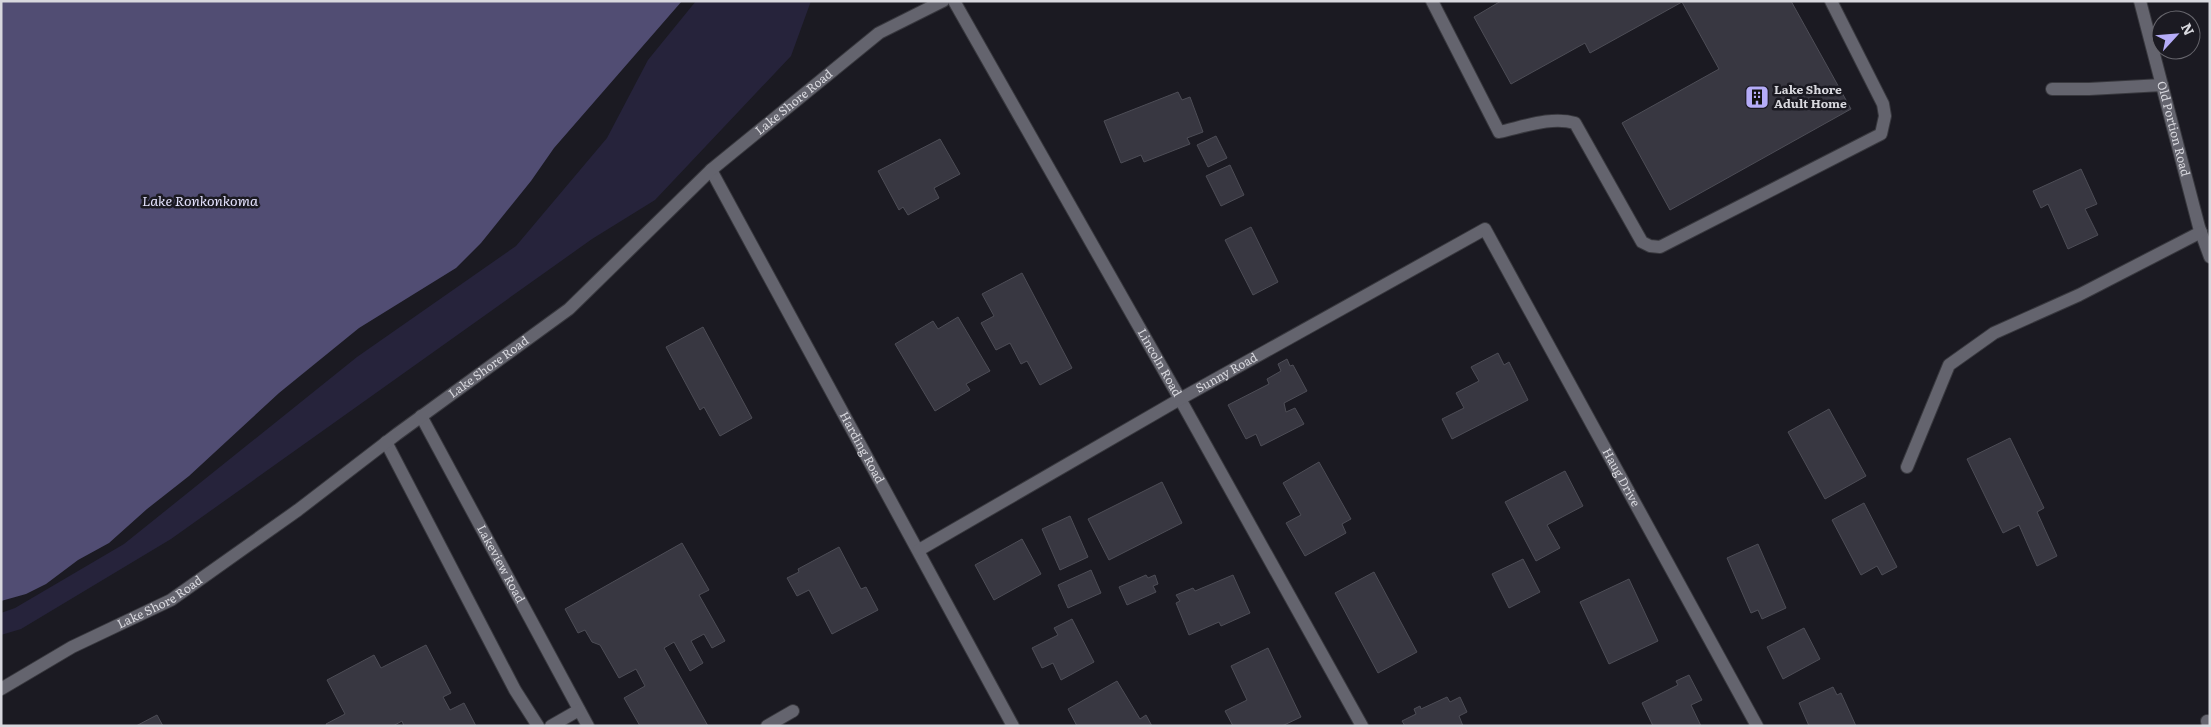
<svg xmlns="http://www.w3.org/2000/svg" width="2211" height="727" viewBox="0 0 2211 727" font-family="Literata,serif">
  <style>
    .green { fill: #26233b }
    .water { fill: #514d73 }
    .building { fill: #383741; stroke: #4d4d56 }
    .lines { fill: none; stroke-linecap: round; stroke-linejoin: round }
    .minor-casing { stroke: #38383e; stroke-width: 14 }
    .minor { stroke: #64646e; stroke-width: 12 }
    .labels { text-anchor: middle; stroke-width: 5; stroke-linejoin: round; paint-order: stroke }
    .poi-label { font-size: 12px; font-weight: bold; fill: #d8d8de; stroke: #1b1a22; text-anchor: start }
    .street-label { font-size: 12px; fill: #d8d8de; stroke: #1b1a22 }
    .water-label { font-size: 14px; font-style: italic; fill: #e3e1fc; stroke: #1b1a22 }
  </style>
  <rect width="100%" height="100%" fill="#1b1a22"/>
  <path class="green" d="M 696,1 L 811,1 L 791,56 L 655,200 L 592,239 L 171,539 L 21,629 L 1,635 L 1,613 L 15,608 L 124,544 L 357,357 L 516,246 L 607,138 L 648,60 Z"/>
  <path class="water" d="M 1,1 L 682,1 L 554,148 L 531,181 L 481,243 L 456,268 L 359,328 L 279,393 L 189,476 L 147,509 L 109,543 L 78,560 L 46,584 L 26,594 L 1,601 Z"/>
  <path class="building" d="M 1501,1 L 1791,1 L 1851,109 L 1670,210 L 1622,123 L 1719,69 L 1682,2 L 1590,53 L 1585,43 L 1511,84 L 1474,17 Z
    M 1178,92 L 1182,100 L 1190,97 L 1203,132 L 1187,138 L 1190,144 L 1144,162 L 1141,155 L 1121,163 L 1104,121 Z
    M 1216,136 L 1227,158 L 1208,167 L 1197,145 Z
    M 940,139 L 960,174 L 934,188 L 939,198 L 908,215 L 903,207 L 899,210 L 878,171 Z
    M 1230,165 L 1244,195 L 1221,206 L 1206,176 Z
    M 2081,169 L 2097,204 L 2085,209 L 2098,235 L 2068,249 L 2048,204 L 2041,208 L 2033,191 Z
    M 1251,227 L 1278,282 L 1253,295 L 1225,240 Z
    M 1022,273 L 1072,368 L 1040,385 L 1027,361 L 1021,364 L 1010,343 L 996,350 L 981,323 L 994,316 L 982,294 Z
    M 958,317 L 990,371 L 966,384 L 970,390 L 935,411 L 895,344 L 933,321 L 938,329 Z
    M 703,327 L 752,418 L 720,436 L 704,407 L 700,410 L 666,347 Z
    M 1498,353 L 1504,365 L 1509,362 L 1528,400 L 1452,439 L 1442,419 L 1464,408 L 1456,393 L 1479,381 L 1471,367 Z
    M 1287,359 L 1290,366 L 1293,365 L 1307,391 L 1284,403 L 1286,412 L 1295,408 L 1304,424 L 1261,446 L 1256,434 L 1246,439 L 1228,405 L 1269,384 L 1267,379 L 1281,371 L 1278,364 Z
    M 1829,409 L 1866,476 L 1825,499 L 1788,432 Z
    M 2010,438 L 2044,508 L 2037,512 L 2057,556 L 2037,566 L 2019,525 L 2003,533 L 1967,459 Z
    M 1319,462 L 1351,519 L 1342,524 L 1346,533 L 1305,556 L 1286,523 L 1301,515 L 1283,483 Z
    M 1565,471 L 1583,506 L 1547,525 L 1560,548 L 1536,561 L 1505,502 Z
    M 1162,482 L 1182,523 L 1109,560 L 1088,519 Z
    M 1864,503 L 1897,567 L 1882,575 L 1877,566 L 1861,575 L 1832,520 Z
    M 1070,516 L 1088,557 L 1060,570 L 1042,529 Z
    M 1022,539 L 1041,574 L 994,600 L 975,565 Z
    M 682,543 L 709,590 L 699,595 L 725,641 L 712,648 L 704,634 L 691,641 L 703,663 L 690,671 L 674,642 L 664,648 L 708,726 L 640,726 L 624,698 L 645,686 L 636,669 L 619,678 L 600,645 L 592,642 L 585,630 L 578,633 L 565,609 Z
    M 1758,544 L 1786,608 L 1762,619 L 1758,610 L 1751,613 L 1727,558 Z
    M 839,547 L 861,589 L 866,587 L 878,610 L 832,634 L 809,590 L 797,596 L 787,578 L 799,572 L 798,569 Z
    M 1523,559 L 1540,592 L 1509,608 L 1492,574 Z
    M 1091,570 L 1101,593 L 1068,608 L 1058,585 Z
    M 1374,572 L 1417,652 L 1378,673 L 1335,593 Z
    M 1146,575 L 1148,578 L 1155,575 L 1158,584 L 1153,586 L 1156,592 L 1127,605 L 1119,587 Z
    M 1233,575 L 1250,613 L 1221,626 L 1219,622 L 1189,635 L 1176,603 L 1180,601 L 1176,595 L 1193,588 L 1195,591 Z
    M 1629,579 L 1658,641 L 1609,664 L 1580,602 Z
    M 1072,619 L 1094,662 L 1061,680 L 1053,663 L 1042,668 L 1032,648 L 1058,635 L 1054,628 Z
    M 1804,628 L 1820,659 L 1783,679 L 1767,647 Z
    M 426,645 L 451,693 L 443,697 L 450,710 L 464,703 L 476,726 L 404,726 L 402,721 L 393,726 L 327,726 L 326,724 L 345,714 L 327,680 L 374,655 L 381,668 Z
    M 1268,648 L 1301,717 L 1282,726 L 1233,726 L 1225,711 L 1247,700 L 1231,666 Z
    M 1689,675 L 1702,700 L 1691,705 L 1701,726 L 1653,726 L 1642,703 L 1678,685 L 1676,681 Z
    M 1117,681 L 1140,719 L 1146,715 L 1152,726 L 1077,726 L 1068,709 Z
    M 1833,687 L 1837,695 L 1841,693 L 1856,726 L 1809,726 L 1799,703 Z
    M 1447,697 L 1450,702 L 1460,697 L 1467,712 L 1459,716 L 1463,726 L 1405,726 L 1402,721 L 1416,714 L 1414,709 L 1420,706 L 1421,709 Z
    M 157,715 L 163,726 L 136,726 Z"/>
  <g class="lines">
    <g class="minor-casing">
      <g id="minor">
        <path id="s1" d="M 954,1 L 1180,399 L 1362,726"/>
        <path d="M 1432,1 L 1499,132 C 1523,127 1551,116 1575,123 L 1642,242 L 1650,246 L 1660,247 L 1881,134 L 1885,116 L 1883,104 L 1831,1"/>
        <path id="s2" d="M 2140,1 L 2199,227 L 2210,257"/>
        <path d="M 2052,89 L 2089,89 L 2162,85"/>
        <path id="s3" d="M 711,170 L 1013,726"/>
        <path id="s4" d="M 421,416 L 588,726"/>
        <path d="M 386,442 L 515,690 L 538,726"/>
        <path d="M 1907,467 L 1949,365 L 1994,333 L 2079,295 L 2201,232"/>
        <path id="s5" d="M 919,550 L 1180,399 L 1485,229 L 1757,726"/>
        <path id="s6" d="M 1,689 L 72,647 L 171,600 L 298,510 L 397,434 L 569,309 L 711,170 L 879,33 L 943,1"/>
        <path d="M 2207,721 L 2208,726"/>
        <path d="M 551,726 L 579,710"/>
        <path d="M 767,726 L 793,711"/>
      </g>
    </g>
    <use href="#minor" class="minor"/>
  </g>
  <defs>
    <g id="building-square" transform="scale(1.25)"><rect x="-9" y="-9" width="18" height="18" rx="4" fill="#b5acf8" stroke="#1b1a22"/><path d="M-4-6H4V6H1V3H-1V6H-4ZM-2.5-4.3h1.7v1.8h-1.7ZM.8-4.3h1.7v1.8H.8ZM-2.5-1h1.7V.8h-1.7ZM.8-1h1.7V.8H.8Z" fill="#111"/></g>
  </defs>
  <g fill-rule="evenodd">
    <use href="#building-square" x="1757" y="97"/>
  </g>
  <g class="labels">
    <g class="poi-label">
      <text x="1774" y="94">Lake Shore<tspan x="1774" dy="14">Adult Home</tspan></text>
    </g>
    <g class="street-label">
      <text dy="4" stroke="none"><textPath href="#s6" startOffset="991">Lake Shore Road</textPath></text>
      <text dy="4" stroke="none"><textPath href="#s2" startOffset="132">Old Portion Road</textPath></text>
      <text dy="4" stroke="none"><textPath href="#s1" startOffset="416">Lincoln Road</textPath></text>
      <text dy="4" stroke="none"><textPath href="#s6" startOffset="586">Lake Shore Road</textPath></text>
      <text dy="4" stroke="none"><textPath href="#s5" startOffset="355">Sunny Road</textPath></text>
      <text dy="4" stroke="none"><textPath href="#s3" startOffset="316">Harding Road</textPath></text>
      <text dy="4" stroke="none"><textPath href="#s5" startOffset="934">Haug Drive</textPath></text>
      <text dy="4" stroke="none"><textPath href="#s4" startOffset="168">Lakeview Road</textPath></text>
      <text dy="4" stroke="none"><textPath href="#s6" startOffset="181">Lake Shore Road</textPath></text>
    </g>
    <g class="water-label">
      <text x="200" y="206">Lake Ronkonkoma</text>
    </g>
  </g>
  <rect width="2211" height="727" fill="none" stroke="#d8d8de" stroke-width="5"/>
  <g transform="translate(2176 35) rotate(64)"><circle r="24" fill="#1b1a22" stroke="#67666d"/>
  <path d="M0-4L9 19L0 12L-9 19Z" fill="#b5acf8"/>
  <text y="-8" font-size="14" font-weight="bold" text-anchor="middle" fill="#d8d8de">N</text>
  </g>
</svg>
